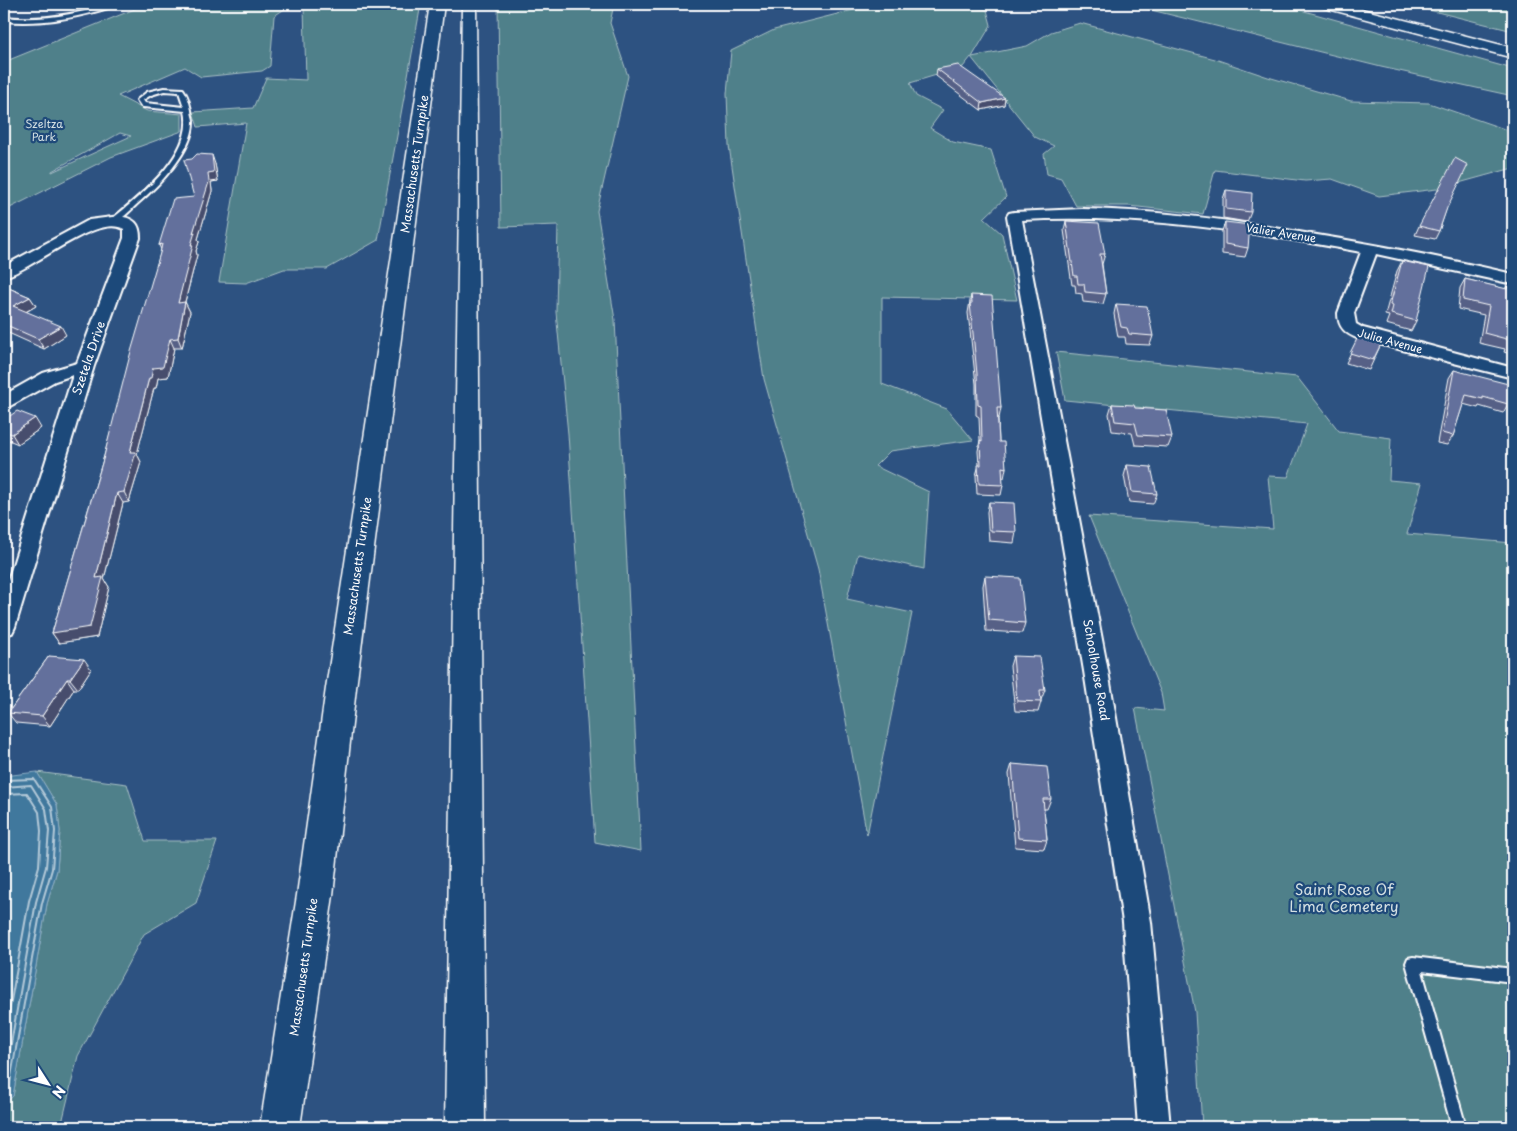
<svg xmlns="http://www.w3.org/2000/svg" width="1517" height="1131" viewBox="0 0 1517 1131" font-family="'Playpen Sans',sans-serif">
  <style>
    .green { fill: #50808a; stroke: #a8c0c4; fill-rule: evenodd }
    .water { fill: #41789d; stroke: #8daec4 }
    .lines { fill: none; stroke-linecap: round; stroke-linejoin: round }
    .shore { stroke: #b3c9d8; stroke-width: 2 }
    .service-casing { stroke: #fff; stroke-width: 4 }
    .minor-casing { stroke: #fff; stroke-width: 4 }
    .motorway-casing { stroke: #fff; stroke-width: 3 }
    .service { fill: #1f4a7a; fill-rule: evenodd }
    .minor { fill: #1f4a7a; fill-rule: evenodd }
    .motorway { fill: #1f4a7a; fill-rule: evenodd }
    .wall { fill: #566086; stroke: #fff }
    .shaded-wall { fill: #464e6d; stroke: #fff }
    .building { fill: #64709c; stroke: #fff }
    .labels { text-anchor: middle; stroke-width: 4.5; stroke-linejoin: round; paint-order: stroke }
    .far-park-label { font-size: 11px; fill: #d3dfe2; stroke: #1f4a7a }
    .far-street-label { font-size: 11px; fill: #fff; stroke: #1f4a7a }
    .street-label { font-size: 12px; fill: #fff; stroke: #1f4a7a }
    .near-park-label { font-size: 15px; fill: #d3dfe2; stroke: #1f4a7a }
  </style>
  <rect width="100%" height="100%" fill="#2d5281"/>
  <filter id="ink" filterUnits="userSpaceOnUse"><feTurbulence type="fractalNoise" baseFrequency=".02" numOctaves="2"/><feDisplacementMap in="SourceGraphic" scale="10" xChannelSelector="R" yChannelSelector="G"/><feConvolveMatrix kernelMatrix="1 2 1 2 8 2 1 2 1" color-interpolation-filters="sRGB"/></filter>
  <g filter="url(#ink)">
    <path class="green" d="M 147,4 L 292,4 L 274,16 L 270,66 L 262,71 L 201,77 L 185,67 L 118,96 L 147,111 L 182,114 L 182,131 L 111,157 L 4,211 L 4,62 ZM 120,133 L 131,136 L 52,172 L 52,171 Z
      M 293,4 L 421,4 L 378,240 L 327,269 L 284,269 L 246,283 L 219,282 L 246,123 L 198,127 L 193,112 L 253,108 L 266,78 L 306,80 L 304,7 Z
      M 498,4 L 614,4 L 610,23 L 628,76 L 597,211 L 615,320 L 641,851 L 595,842 L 568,434 L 556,312 L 558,225 L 501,227 Z
      M 877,4 L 959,4 L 987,10 L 991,25 L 972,57 L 1027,46 L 1051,32 L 1080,23 L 1215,59 L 1268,77 L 1351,101 L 1429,103 L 1513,132 L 1513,168 L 1437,189 L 1379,196 L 1332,179 L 1305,181 L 1215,170 L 1203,214 L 1129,206 L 1076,206 L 1061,178 L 1047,174 L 1044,154 L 1054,146 L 1035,137 L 971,57 L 963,67 L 910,83 L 916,96 L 943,110 L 930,128 L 953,142 L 991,150 L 1006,197 L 984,218 L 1002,234 L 1017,300 L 882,297 L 882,384 L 947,409 L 973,440 L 890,451 L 875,466 L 929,492 L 924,569 L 858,554 L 847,599 L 912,613 L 867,835 L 818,569 L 764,379 L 729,146 L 727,94 L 731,51 L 774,30 Z
      M 1120,4 L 1279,4 L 1513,69 L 1513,96 L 1381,67 L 1139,7 Z
      M 1405,4 L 1513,4 L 1513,31 Z
      M 1056,352 L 1297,377 L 1339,431 L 1391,438 L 1389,480 L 1422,483 L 1407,534 L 1513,543 L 1513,1127 L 1202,1127 L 1195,1012 L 1135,708 L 1164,711 L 1161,693 L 1089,516 L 1273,529 L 1268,476 L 1288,477 L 1307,424 L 1065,400 Z
      M 37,772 L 127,784 L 145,841 L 217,841 L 196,903 L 144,934 L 78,1056 L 61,1127 L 4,1127 L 4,1105 L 13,1096 L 47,904 L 57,870 L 60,831 L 57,805 Z"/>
    <path class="water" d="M 37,772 L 57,805 L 60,831 L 57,870 L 47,904 L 13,1096 L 4,1105 L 4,776 Z"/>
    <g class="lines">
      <path class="shore" d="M 4,780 L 34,779 L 52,807 L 55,831 L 52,869 L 42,903 L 8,1093 L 4,1098
        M 4,787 L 31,785 L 46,809 L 49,831 L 46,867 L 36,902 L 4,1083
        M 4,794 L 27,793 L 39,812 L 41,831 L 39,866 L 29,901 L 4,1040"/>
      <g class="service-casing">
        <path id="service" d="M 110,4 L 117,4 C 110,8 102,10 94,12 C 64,20 35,24 4,21 L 4,17 C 41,21 75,15 110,4 Z
          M 164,88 L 183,89 C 188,96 189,102 191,110 C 191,114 193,118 193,121 C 194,151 157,187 136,205 C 130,211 120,222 112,221 L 112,219 C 141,195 195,153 185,111 L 143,107 L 141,106 L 137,100 L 147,92 ZM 164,91 L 179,92 L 184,107 L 145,103 L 143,100 L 151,95 Z
          M 1413,957 L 1513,969 L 1513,982 L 1422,971 L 1466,1127 L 1452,1127 L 1406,963 L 1408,958 Z"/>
      </g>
      <g class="minor-casing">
        <path id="minor" d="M 1082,209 C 1157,210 1231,220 1305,233 C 1375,244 1444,258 1513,274 L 1513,284 L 1376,254 L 1354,313 L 1356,324 L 1363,328 L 1513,368 L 1513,378 L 1359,339 C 1346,334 1338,328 1338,313 L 1361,252 C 1247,231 1139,214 1022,220 L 1108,671 L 1151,922 L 1170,1127 L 1138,1127 L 1123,922 L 1084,671 L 1007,216 L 1009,213 L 1014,212 Z
          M 120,216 C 134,219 140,223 140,238 L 94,366 L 15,627 L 12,633 L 4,635 L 4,593 L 73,375 L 55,381 L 10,406 L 4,408 L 4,395 L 43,373 L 77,363 L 124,238 L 124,229 C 97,213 34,269 4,277 L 4,266 L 89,220 Z"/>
      </g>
      <g class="motorway-casing">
        <path id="motorway" d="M 430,4 L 444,4 L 356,688 L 333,895 L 300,1127 L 260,1127 L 297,895 L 326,688 Z
          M 462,4 L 476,4 L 485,1127 L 445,1127 Z
          M 1319,4 L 1342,4 L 1513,48 L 1513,58 L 1321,7 Z"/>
      </g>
      <use href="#service" class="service"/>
      <use href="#minor" class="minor"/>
      <use href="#motorway" class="motorway"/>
    </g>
    <path class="wall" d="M 937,69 L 1005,98 L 1004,105 L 981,110 L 936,76 Z
      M 215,164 L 218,181 L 211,182 L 212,191 L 198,239 L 199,242 L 196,251 L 197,255 L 185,302 L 190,312 L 182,348 L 174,348 L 168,377 L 158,378 L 156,388 L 154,388 L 137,454 L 141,462 L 129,502 L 123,503 L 104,579 L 109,587 L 97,637 L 59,643 L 52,633 L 104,456 L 161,250 L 159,245 L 194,197 Z
      M 1226,190 L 1251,212 L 1247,222 L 1223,218 L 1223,199 Z
      M 1446,210 L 1439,231 L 1435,239 L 1415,235 L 1419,226 Z
      M 1066,221 L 1105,254 L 1102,264 L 1106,294 L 1103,304 L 1083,302 L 1082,294 L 1076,293 L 1075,285 L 1072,285 L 1064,230 Z
      M 1225,222 L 1248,248 L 1245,257 L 1222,254 L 1222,231 Z
      M 1402,261 L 1416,321 L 1411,331 L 1386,324 L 1389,316 L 1385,315 L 1397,271 Z
      M 1465,279 L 1505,289 L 1508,284 L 1513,285 L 1513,355 L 1504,352 L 1505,349 L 1479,343 L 1484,315 L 1458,309 L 1460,288 Z
      M 4,286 L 30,297 L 36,306 L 26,312 L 66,335 L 44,349 L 4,331 Z
      M 971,295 L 1001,408 L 999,418 L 998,418 L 999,442 L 1006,468 L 1004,478 L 1002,478 L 1003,485 L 1001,495 L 977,494 L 976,475 L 979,465 L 978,451 L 980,440 L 979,417 L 976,415 L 976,384 L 968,313 Z
      M 1116,304 L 1153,336 L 1150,345 L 1126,344 L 1125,337 L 1118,337 L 1114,314 Z
      M 1358,337 L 1381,344 L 1369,370 L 1346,363 Z
      M 1454,370 L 1508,404 L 1503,413 L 1479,406 L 1478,408 L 1463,404 L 1453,436 L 1447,445 L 1437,443 L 1449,378 Z
      M 1112,404 L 1135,408 L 1172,437 L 1168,447 L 1135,445 L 1132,433 L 1112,431 L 1109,414 Z
      M 4,420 L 41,428 L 18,444 L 4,438 Z
      M 1127,465 L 1157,494 L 1153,504 L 1129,502 L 1124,476 Z
      M 989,502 L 1016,532 L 1014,543 L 989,541 L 987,512 Z
      M 985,576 L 1025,623 L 1022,633 L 986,631 L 983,586 Z
      M 49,656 L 91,669 L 78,689 L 74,689 L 50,726 L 16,723 L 8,713 Z
      M 1013,656 L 1045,690 L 1041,700 L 1041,702 L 1038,712 L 1015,711 L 1010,666 Z
      M 1012,764 L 1051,799 L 1047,809 L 1044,809 L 1047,840 L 1044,849 L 1015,847 L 1009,774 Z"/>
    <path class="shaded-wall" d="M 1005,98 L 1004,105 L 981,110 L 982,103 Z
      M 212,155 L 215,164 L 218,181 L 211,182 L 212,191 L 198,239 L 199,242 L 196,251 L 197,255 L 182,313 L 178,303 L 191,245 L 193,233 Z
      M 30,297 L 36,306 L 18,316 L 13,306 Z
      M 185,302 L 190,312 L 182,348 L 178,338 Z
      M 61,326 L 66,335 L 44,349 L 38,339 Z
      M 170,339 L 174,348 L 168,377 L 158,378 L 156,388 L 154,388 L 137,454 L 141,462 L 129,502 L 124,492 L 130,452 L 149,378 L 153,368 Z
      M 35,418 L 41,428 L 18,444 L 12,434 Z
      M 117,493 L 123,503 L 104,579 L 109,587 L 97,637 L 59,643 L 52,633 L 96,578 Z
      M 84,659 L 91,669 L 78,689 L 70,679 Z
      M 67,679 L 74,689 L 50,726 L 42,716 Z"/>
    <path class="building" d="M 958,65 L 1005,98 L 982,103 L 937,69 Z
      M 197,154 L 212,155 L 214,172 L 208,173 L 209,182 L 193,233 L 195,232 L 191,245 L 193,245 L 178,303 L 185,302 L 178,338 L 170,339 L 163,367 L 153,368 L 151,378 L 149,378 L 130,452 L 136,452 L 124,492 L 117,493 L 96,578 L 103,577 L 90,627 L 52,633 L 104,456 L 130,355 L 160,253 L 162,244 L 159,245 L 173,199 L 194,197 L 184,160 L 192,159 Z
      M 1455,158 L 1468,165 L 1447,208 L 1439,231 L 1419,226 Z
      M 1226,190 L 1252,193 L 1251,212 L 1226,209 Z
      M 1066,221 L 1099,223 L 1105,254 L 1100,254 L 1106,294 L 1085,292 L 1084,284 L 1078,284 L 1077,276 L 1074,276 Z
      M 1225,222 L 1250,225 L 1248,248 L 1225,244 Z
      M 1402,261 L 1429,267 L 1416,321 L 1391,314 L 1393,306 L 1390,305 Z
      M 1465,279 L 1507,289 L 1508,284 L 1513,285 L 1513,344 L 1510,343 L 1510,340 L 1484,333 L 1489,306 L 1463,300 Z
      M 4,286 L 30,297 L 13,306 L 61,326 L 38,339 L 4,324 Z
      M 971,295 L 992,296 L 1001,408 L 997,408 L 999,442 L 1004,442 L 1006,468 L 1002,467 L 1003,485 L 979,484 L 978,465 L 981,465 L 980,440 L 982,441 L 981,406 L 978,405 L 977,374 L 970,303 L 972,303 Z
      M 1116,304 L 1147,306 L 1153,336 L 1129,334 L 1127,328 L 1121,327 Z
      M 1358,337 L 1381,344 L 1373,360 L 1350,353 Z
      M 1454,370 L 1512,385 L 1508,404 L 1483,397 L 1483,399 L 1466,395 L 1453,436 L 1442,433 Z
      M 1112,404 L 1134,405 L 1135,408 L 1166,410 L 1172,437 L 1138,435 L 1135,423 L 1115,421 Z
      M 17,411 L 35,418 L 12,434 L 4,431 L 4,420 Z
      M 1127,465 L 1151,467 L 1157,494 L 1132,492 Z
      M 989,502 L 1014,503 L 1016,532 L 991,531 Z
      M 985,576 L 1020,578 L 1025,623 L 989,620 Z
      M 49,656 L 84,659 L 70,679 L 67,679 L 42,716 L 8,713 Z
      M 1013,656 L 1040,657 L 1045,690 L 1040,690 L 1041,702 L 1017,701 Z
      M 1012,764 L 1047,767 L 1051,799 L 1043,799 L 1047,840 L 1018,838 Z"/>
  </g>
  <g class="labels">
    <g class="far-park-label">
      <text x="44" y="128">Szeltza<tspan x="44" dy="13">Park</tspan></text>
    </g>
    <g class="far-street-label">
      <text transform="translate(1281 233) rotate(9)" y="4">Valier Avenue</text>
      <text transform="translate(1390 341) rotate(15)" y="4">Julia Avenue</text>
    </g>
    <g class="street-label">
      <text transform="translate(415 164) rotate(-82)" y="4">Massachusetts Turnpike</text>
      <text transform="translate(89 358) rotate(-71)" y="4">Szetela Drive</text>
      <text transform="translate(358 566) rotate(-82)" y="4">Massachusetts Turnpike</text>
      <text transform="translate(1096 670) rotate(80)" y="4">Schoolhouse Road</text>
      <text transform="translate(304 967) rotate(-82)" y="4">Massachusetts Turnpike</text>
    </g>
    <g class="near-park-label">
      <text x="1344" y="895">Saint Rose Of<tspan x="1344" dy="17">Lima Cemetery</tspan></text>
    </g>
  </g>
  <rect width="1517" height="1131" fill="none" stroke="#1f4a7a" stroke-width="20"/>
  <rect x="10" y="10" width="1497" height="1111" fill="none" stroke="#fff" stroke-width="2" filter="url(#ink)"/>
  <g transform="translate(48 1084) rotate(126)" stroke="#1f4a7a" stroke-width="4" paint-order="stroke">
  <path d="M0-4L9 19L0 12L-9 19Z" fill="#ffffff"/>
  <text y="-8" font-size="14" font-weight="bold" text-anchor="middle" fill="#ffffff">N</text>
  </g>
</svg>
